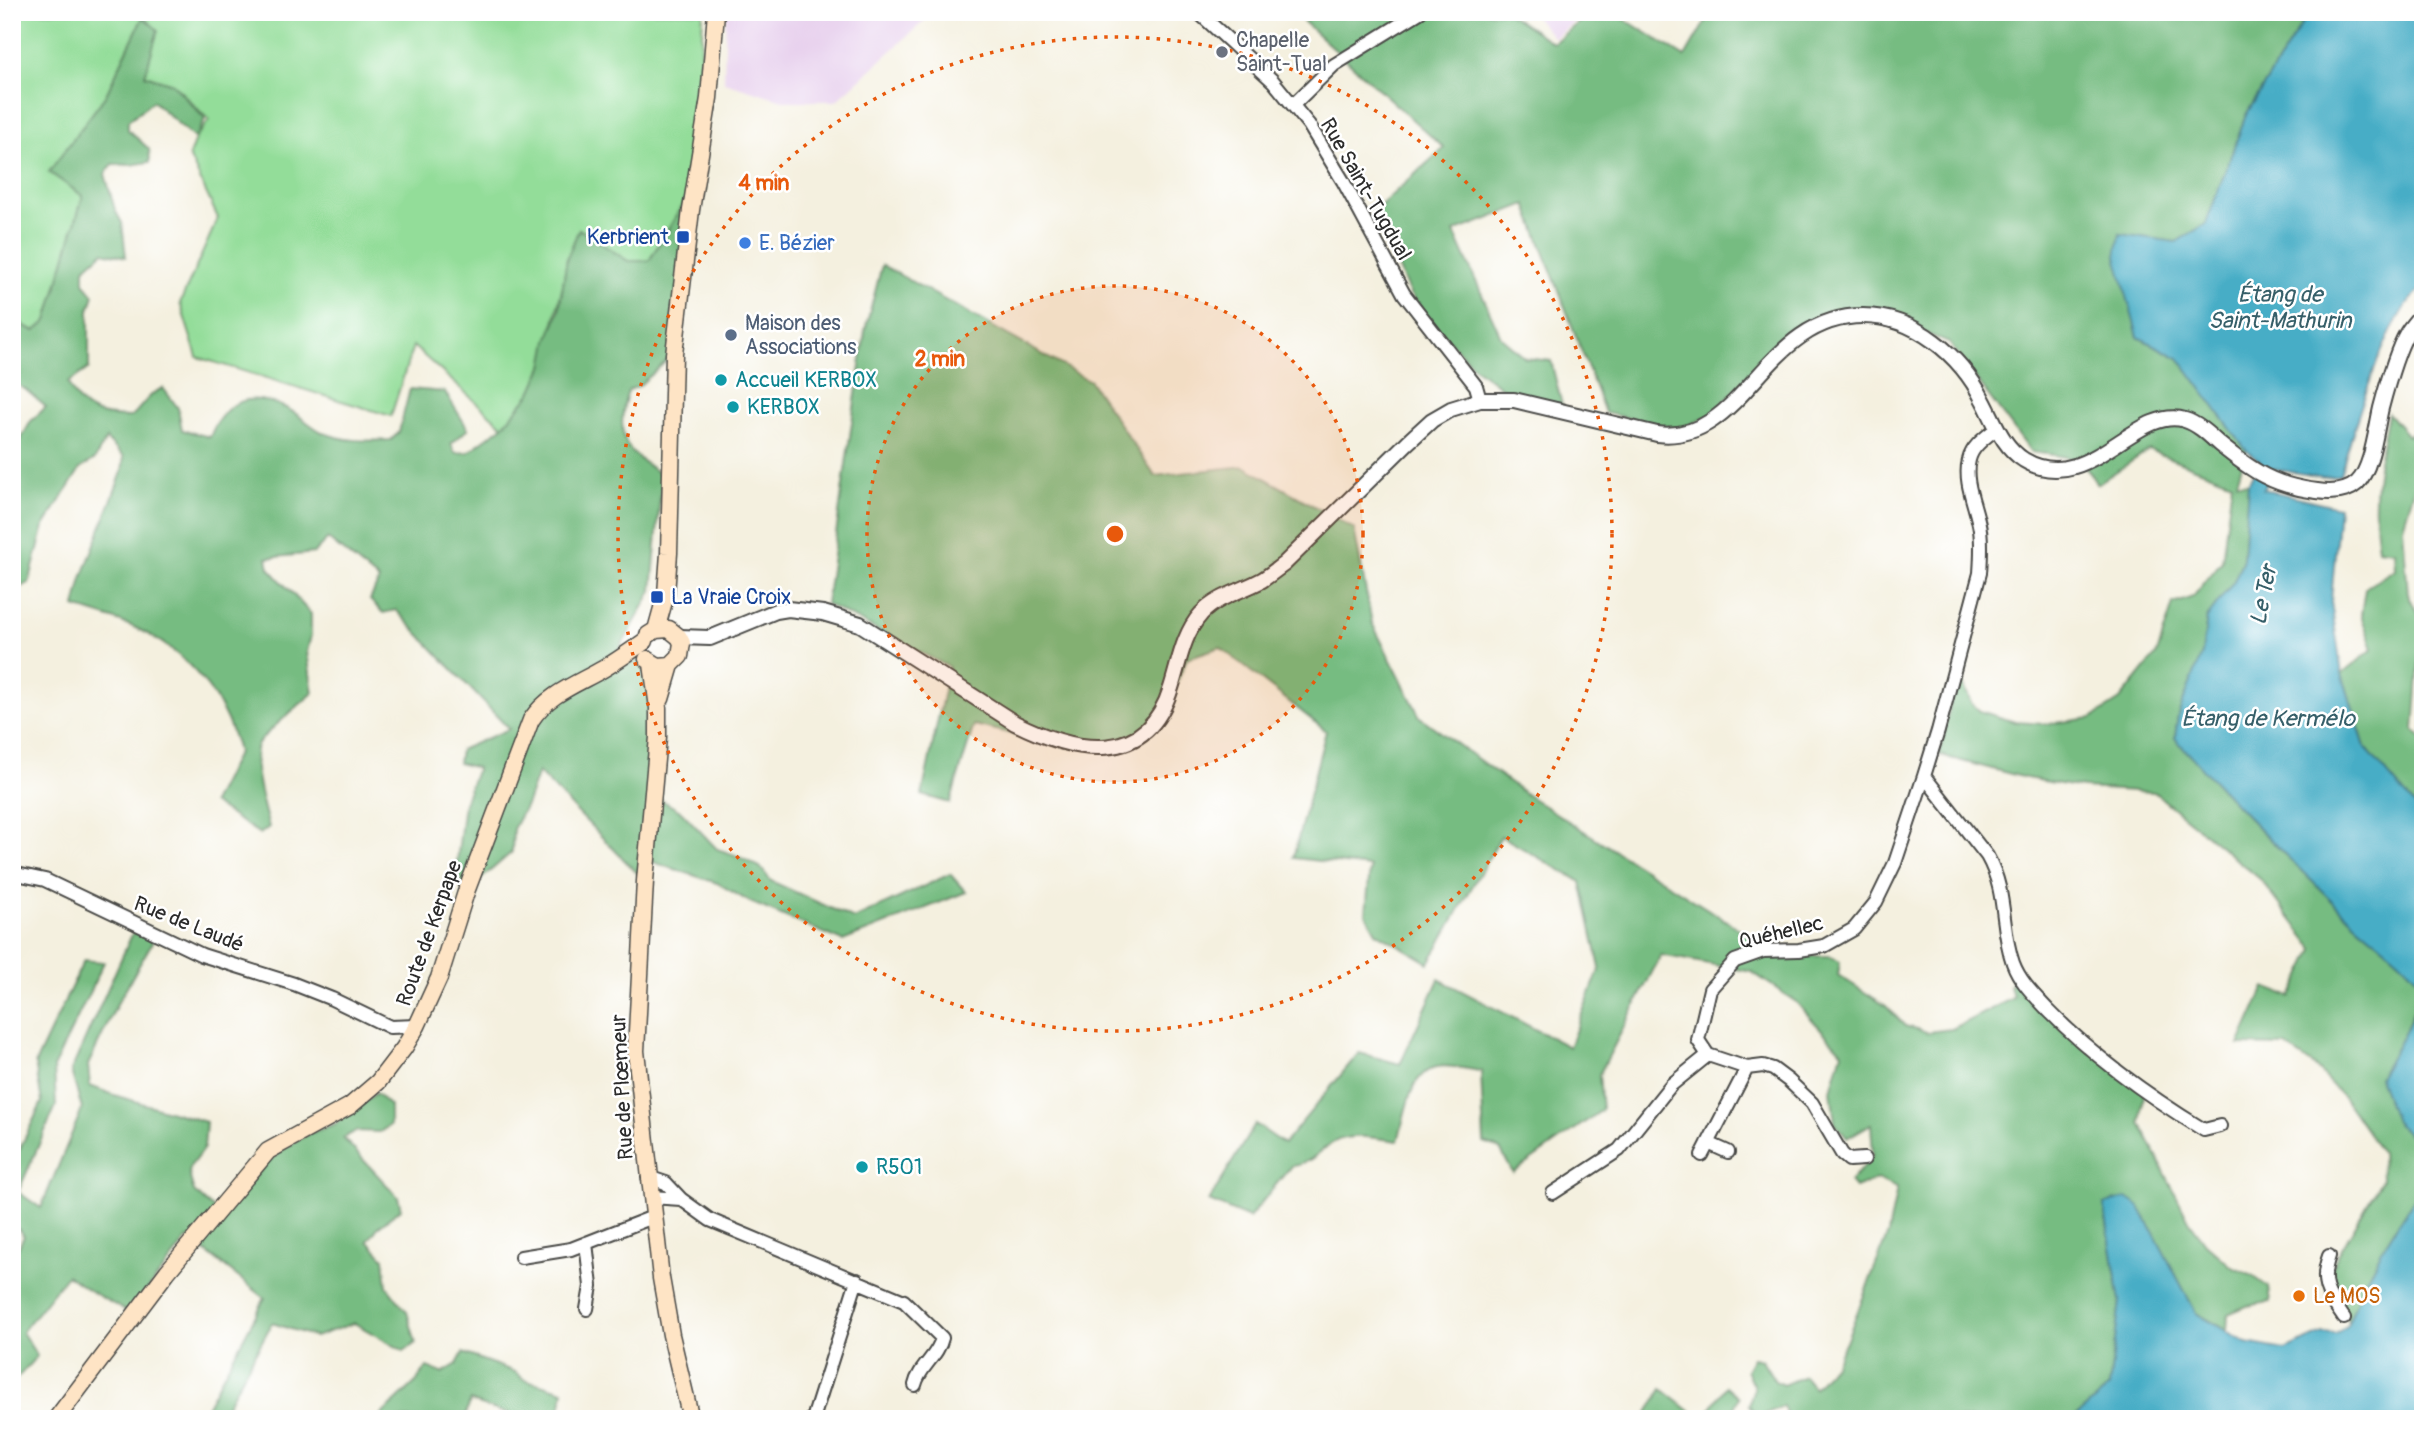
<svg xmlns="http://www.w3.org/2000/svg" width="2435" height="1431" viewBox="0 0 2435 1431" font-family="Pangolin,sans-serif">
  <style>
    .built { fill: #e8d2ee }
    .green { fill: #93dd99; stroke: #5f8462; stroke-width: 2 }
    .forest { fill: #76bc81; stroke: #507456; stroke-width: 2 }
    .water { fill: #47adc6; stroke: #396c78; stroke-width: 2 }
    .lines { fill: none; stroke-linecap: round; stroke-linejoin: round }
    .minor-casing { stroke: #494946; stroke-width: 16 }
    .tertiary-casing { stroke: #494946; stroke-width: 18 }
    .secondary-casing { stroke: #494946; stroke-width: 19 }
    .minor { stroke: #fff; stroke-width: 12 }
    .tertiary { stroke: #fff; stroke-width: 14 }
    .secondary { stroke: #fee4c5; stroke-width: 16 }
    .ring { fill: none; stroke: #e8590c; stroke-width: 3.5; stroke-dasharray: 3.5 7 }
    .worship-dot { fill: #6b7280; stroke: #fff; stroke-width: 2.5 }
    .transit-dot { fill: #1a4fb4; stroke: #fff; stroke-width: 2.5 }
    .shop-dot { fill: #3f7fe0; stroke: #fff; stroke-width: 2.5 }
    .service-dot { fill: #5c6f8a; stroke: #fff; stroke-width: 2.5 }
    .culture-dot { fill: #0f9aa8; stroke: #fff; stroke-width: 2.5 }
    .food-dot { fill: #e8710a; stroke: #fff; stroke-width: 2.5 }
    .labels { text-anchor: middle; stroke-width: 5; stroke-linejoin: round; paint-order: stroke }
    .worship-label { font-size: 21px; fill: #5b616d; stroke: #fff; text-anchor: start }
    .street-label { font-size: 21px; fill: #2b2b2b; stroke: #fff }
    .transit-label { font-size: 21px; fill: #164399; stroke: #fff; text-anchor: end }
    .shop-label { font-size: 21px; fill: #366cbe; stroke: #fff; text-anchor: start }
    .service-label { font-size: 21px; fill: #4e5e75; stroke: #fff; text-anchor: start }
    .culture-label { font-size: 21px; fill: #0d838f; stroke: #fff; text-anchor: start }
    .food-label { font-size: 21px; fill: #c56008; stroke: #fff; text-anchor: start }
    .water-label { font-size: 23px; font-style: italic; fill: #365f69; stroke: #fff }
    .centre { fill: #e8590c; stroke: #fff; stroke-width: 3.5 }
    .ring-label { font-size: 21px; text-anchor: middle; font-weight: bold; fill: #e8590c; stroke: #fff; stroke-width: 5; stroke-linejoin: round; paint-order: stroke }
  </style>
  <rect width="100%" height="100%" fill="#fff"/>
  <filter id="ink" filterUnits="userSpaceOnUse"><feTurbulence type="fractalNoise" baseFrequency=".0143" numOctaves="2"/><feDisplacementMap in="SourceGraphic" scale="14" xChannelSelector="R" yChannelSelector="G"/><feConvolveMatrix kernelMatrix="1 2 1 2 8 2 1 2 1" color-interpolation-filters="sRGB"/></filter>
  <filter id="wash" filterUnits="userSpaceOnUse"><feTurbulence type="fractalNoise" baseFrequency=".00686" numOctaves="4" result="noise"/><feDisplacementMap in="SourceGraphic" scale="28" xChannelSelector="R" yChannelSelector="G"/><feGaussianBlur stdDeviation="1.57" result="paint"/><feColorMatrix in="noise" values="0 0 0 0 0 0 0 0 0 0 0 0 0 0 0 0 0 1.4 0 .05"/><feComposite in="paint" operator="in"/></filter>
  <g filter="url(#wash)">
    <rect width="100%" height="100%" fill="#f4f0df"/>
    <path class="built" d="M 726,12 L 934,12 L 836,101 L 786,101 L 724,82 Z
      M 1531,12 L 1586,12 L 1554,38 Z"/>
    <path class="green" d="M 12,12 L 703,12 L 695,185 L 649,261 L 628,261 L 579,229 L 567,258 L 563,285 L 543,367 L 531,393 L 503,426 L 413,346 L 391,416 L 197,357 L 180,303 L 218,218 L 189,156 L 195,139 L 209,120 L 173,84 L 145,75 L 157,31 L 143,17 L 106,95 L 49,172 L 83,196 L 47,321 L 36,331 L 24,326 L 12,312 Z"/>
    <path class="forest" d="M 1293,12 L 1506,12 L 1553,43 L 1592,12 L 1613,12 L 1685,57 L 1711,12 L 2309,12 L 2246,115 L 2206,224 L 2176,242 L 2120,234 L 2138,337 L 2179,358 L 2246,450 L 2237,482 L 2248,483 L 2243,559 L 2234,581 L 2207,618 L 2202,654 L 2178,715 L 2175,738 C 2230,801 2291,862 2352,920 C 2376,942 2404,959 2423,986 L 2404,1034 L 2379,1077 L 2395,1121 L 2421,1145 L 2423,1149 L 2423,1185 L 2385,1245 L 2365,1282 L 2348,1323 L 2345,1312 L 2328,1296 L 2327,1274 L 2382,1179 L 2381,1152 L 2343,1097 L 2313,1065 L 2286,1046 L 2239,1045 L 2265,987 L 2291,997 L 2314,949 L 2260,879 L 2154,792 L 2083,788 L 2026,778 L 1939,755 L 1958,671 L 1971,703 L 1980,711 L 2015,722 L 2047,724 L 2092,718 L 2120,700 L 2157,654 L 2173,604 L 2193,597 L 2222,561 L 2232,482 L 2149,450 L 2097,484 C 2081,453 2061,457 2031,452 L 1949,343 L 1870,310 L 1813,324 L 1743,383 L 1710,416 L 1679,429 L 1605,413 L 1526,204 L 1454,232 L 1501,337 L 1525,358 L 1551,361 L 1562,405 L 1504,390 L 1474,367 L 1434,325 L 1410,294 L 1373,212 L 1444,148 Z
      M 143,17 L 158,30 L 145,75 L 173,84 L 205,119 L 195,139 L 153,101 L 128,121 L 128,130 L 149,149 L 150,162 L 130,165 L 113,164 L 105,174 L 115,210 L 122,223 L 126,257 L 103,252 L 84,269 L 84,283 L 94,295 L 89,310 L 89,368 L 68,383 C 81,413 100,417 131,417 C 144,405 147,395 163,388 L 178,408 L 182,430 L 210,437 C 225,399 250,391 286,408 C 299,414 310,426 322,432 C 344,442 368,441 391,440 L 399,432 L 410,389 L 445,392 L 468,429 L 451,444 L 455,453 L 468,452 L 503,426 L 531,393 L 543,367 L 548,340 L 559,311 L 567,258 L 579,229 L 628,261 L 649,261 L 695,185 L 674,354 L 639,386 L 629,390 C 625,398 624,403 623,412 C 618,448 635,456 662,475 L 652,591 L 617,654 L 623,663 L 640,661 L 648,672 L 653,795 L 682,812 L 717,849 L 735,855 L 760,867 L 771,881 L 854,919 L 950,874 L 966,892 L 843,941 L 750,902 L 717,883 L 647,860 L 645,881 L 538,772 L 527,803 L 513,829 L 512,852 L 466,892 L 456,870 L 464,803 L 477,768 L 458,763 L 460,750 L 509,729 L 396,610 L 383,613 L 370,600 L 379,580 L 328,539 L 314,553 L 267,558 L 269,568 L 311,614 L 311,635 L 307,652 L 313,693 C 301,704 262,734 257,746 C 251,762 264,810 269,827 L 260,834 L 212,803 L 238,752 C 223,692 180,643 121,622 C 106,616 90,612 75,607 L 82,578 L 122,472 L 124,457 L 106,439 L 95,459 L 80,469 L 44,526 L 29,583 L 16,589 L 12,587 L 12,455 L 31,421 L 46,407 L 26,390 L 12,382 L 12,312 L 24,326 L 35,331 L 47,321 L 83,196 L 49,172 L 106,95 Z
      M 882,265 L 1090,381 L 1155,476 L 1244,466 L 1354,529 L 1372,623 L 1420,717 L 1527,795 L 1782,956 L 1829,956 L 1840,962 L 1838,975 L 1886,1006 L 1905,1026 L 1927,1032 L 1952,1029 L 2013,998 L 2010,986 L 2020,978 L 2029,989 L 2145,1087 L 2140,1123 L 2189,1221 L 2205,1243 L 2232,1267 L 2253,1276 L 2268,1287 L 2270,1302 L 2247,1306 L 2228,1314 L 2227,1330 L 2196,1313 L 2140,1208 L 2104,1205 L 2120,1301 L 2109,1388 L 2073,1419 L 1788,1419 L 1783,1406 L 1765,1414 L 1759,1419 L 1749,1405 L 1754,1387 L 1746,1370 L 1753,1358 L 1762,1360 L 1775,1381 L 1783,1385 L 1804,1376 L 1814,1388 L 1834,1365 L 1846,1341 L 1888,1234 L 1897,1188 L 1877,1179 L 1855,1188 L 1850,1182 L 1873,1155 L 1871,1124 L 1847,1138 L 1835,1123 L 1831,1090 L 1842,1052 L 1796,1002 L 1752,972 L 1661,955 L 1599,1075 L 1602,1110 L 1513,1173 L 1500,1149 L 1484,1143 L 1481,1071 C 1468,1070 1450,1064 1437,1067 C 1408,1073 1405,1118 1398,1141 C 1379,1139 1357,1133 1338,1140 C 1319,1148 1314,1164 1291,1166 L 1249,1218 L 1209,1201 L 1255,1124 L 1284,1144 L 1359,1053 L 1400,1064 L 1439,979 L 1569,1047 L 1600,968 L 1581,882 L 1501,836 L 1429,963 L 1376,932 L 1366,914 L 1370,867 L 1293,858 L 1326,731 L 1220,647 L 1187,658 L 1162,719 L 1136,743 L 1070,747 L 974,725 L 950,803 L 922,795 L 949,667 L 826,604 L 865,331 Z
      M 2388,413 L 2408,436 L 2423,423 L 2423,480 L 2416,483 L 2403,527 L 2408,594 L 2422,622 L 2414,730 L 2423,739 L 2423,810 L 2415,806 L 2365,747 L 2342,674 L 2373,649 L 2361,615 L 2365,588 L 2395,569 L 2394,551 L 2378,549 C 2370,498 2378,462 2388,413 Z
      M 133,932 L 153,941 L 118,1002 L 88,1065 L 90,1086 L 114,1095 L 206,1122 L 204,1148 L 190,1167 L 189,1174 L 194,1192 L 222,1216 L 264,1165 L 286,1147 L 310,1133 L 335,1124 L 376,1093 L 390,1106 L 390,1125 L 380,1132 L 356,1131 L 343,1138 L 398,1197 L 401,1209 L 379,1226 L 368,1241 L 384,1258 L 387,1286 L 407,1312 L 416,1343 L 404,1351 L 354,1323 L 315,1337 L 272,1323 L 222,1414 L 200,1418 L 265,1298 L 188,1238 L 129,1313 L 87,1289 L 67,1275 L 22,1332 L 37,1356 L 12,1384 L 12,1260 L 24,1236 L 12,1222 L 12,1165 L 42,1102 L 35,1064 L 84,960 L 104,962 L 54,1066 L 56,1106 L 18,1192 L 41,1208 L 82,1109 L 71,1071 Z
      M 463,1353 L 515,1372 L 523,1379 L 564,1391 L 558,1419 C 525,1419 501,1413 470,1401 L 465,1419 L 377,1419 L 416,1382 L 427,1367 L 442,1373 L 457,1364 Z
      M 1726,1386 L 1739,1397 L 1729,1419 L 1703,1419 Z
      M 1662,1389 L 1700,1419 L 1644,1419 Z"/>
    <path class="water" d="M 2309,12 L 2423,12 L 2423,289 C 2387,309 2352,435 2340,475 L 2323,477 L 2274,469 L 2263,489 L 2339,507 L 2331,602 L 2342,674 L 2365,747 L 2415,806 L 2423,810 L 2423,986 C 2404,959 2376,942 2352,920 C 2291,861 2230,801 2175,738 L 2178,715 L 2202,654 L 2207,618 L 2234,581 L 2243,559 L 2248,483 L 2260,461 L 2246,450 L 2179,358 L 2138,337 L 2116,256 L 2120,234 L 2176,242 L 2206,224 L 2246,115 Z
      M 2423,991 L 2423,1149 L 2421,1145 L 2395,1122 L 2379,1077 L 2404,1034 Z
      M 2423,1185 L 2423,1419 L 2073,1419 L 2109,1388 L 2120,1301 L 2104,1205 L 2116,1200 L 2127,1198 L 2140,1207 L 2196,1313 L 2247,1343 L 2285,1350 L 2323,1333 L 2336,1334 L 2347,1325 L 2365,1282 L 2385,1245 Z"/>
  </g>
  <g filter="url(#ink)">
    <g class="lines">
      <g class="minor-casing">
        <path id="minor" d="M 1198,12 L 1273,81 L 1309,125 L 1343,181 L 1404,294 L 1476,386 L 1480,400
          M 1293,105 L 1334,65 L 1420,12
          M 1924,776 L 1987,856 C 2008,893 2000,927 2013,963 C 2020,982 2035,996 2048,1010 C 2094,1057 2148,1096 2204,1130 L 2220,1126
          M 12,873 L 45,880 L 202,955 L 294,984 L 332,999 L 390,1027 L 417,1026
          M 1708,1055 L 1747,1068 L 1763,1066 L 1773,1069 L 1789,1081 L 1812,1103 L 1842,1154 L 1849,1160 L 1864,1159
          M 1708,1143 L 1728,1152
          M 1702,1155 L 1747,1068
          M 648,1177 L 666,1183 L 681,1199 L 710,1220 L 904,1301 L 942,1338 C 938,1356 919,1367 915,1385
          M 1553,1193 L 1619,1150 L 1671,1085 L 1708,1055 L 1698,1040 L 1710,989 L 1735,961 L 1763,951 L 1799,950 L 1824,946 L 1854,929 L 1876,902 L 1895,863 L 1924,776 L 1938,731 L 1980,573 C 1981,558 1982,544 1980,530 C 1977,508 1963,482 1969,460 C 1972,446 1986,437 1997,428
          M 651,1197 L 681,1199
          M 586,1243 L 591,1286 L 587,1309
          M 2329,1256 C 2319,1284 2328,1295 2344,1318
          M 521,1257 L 571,1249 L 653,1217
          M 813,1419 L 857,1280"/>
      </g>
      <g class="tertiary-casing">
        <path id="tertiary" d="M 679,637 L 710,638 L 776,611 L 788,609 L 823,613 L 860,624 L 1015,723 C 1075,753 1146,768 1171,688 C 1179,663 1183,634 1201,614 C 1218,596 1242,591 1262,580 C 1270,575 1277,569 1284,564 L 1408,442 L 1432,420 L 1451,409 L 1480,400 L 1514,400 L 1657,434 C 1745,445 1763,316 1863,316 C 1915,316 1961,356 1983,400 C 1995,422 2002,446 2024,460 C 2087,498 2136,404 2185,420 C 2198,424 2209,435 2219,444 C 2252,471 2274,486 2317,491 C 2331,493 2346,493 2357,483 C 2372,469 2376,429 2381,408 C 2386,389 2397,350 2407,333 C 2411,326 2418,319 2423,312"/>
      </g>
      <g class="secondary-casing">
        <path id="secondary" d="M 656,630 L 666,594 L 669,553 L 674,354 L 691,210 L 709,98 L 716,12
          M 648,635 L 656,630 L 669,629 L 679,637 L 682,643 L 680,656 L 671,665 L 661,699
          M 647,659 L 658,666 L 671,665
          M 652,664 L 658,708 L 658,737 L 645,881 L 636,1051 L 661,1278 L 671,1335 L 691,1419
          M 56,1419 L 167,1272 L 268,1151 L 350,1106 L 378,1082 L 404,1048 L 417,1026 L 439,978 L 466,892 L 531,720 C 548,694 577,684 603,669 C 617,661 631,651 645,641"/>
      </g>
      <use href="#minor" class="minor"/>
      <use href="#tertiary" class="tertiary"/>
      <use href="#secondary" class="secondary"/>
    </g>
  </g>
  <circle cx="1115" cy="534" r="248" fill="#e8590c" fill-opacity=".12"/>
  <g class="ring">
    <circle cx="1115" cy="534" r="248"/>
    <circle cx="1115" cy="534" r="497"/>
  </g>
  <circle class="worship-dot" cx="1222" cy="52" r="7"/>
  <g class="transit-dot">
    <rect x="676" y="230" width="14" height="14" rx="3.5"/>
    <rect x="650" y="590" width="14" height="14" rx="3.5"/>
  </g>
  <circle class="shop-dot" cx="745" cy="243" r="7"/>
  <circle class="service-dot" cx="731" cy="335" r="7"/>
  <g class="culture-dot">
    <circle cx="721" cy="380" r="7"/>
    <circle cx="733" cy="407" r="7"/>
    <circle cx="862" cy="1167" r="7"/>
  </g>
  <circle class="food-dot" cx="2299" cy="1296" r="7"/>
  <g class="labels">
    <g class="worship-label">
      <text x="1236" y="47">Chapelle<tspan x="1236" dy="24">Saint-Tual</tspan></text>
    </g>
    <g class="street-label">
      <text transform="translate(1366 189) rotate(60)" y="7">Rue Saint-Tugdual</text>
      <text transform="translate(189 924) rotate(22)" y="7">Rue de Laudé</text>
      <text transform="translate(1781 932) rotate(-13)" y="7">Quéhellec</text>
      <text transform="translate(429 933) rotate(-70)" y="7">Route de Kerpape</text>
      <text transform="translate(622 1087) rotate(-93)" y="7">Rue de Plœmeur</text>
    </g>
    <g class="transit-label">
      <text x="669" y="244">Kerbrient</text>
      <text x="671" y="604" text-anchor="start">La Vraie Croix</text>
    </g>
    <g class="shop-label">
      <text x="759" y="250">E. Bézier</text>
    </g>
    <g class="service-label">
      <text x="745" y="330">Maison des<tspan x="745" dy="24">Associations</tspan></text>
    </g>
    <g class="culture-label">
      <text x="735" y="387">Accueil KERBOX</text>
      <text x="747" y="414">KERBOX</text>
      <text x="876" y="1174">R501</text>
    </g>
    <g class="food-label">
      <text x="2313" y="1303">Le MOS</text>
    </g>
    <g class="water-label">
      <text x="2280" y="302">Étang de<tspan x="2280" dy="26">Saint-Mathurin</tspan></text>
      <text transform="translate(2263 595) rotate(-79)" y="8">Le Ter</text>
      <text x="2268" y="726">Étang de Kermélo</text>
    </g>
  </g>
  <circle cx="1115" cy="534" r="10" class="centre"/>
  <g class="ring-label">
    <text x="764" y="190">4 min</text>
    <text x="940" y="366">2 min</text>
  </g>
  <rect width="2435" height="1431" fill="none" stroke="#fff" stroke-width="42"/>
</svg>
